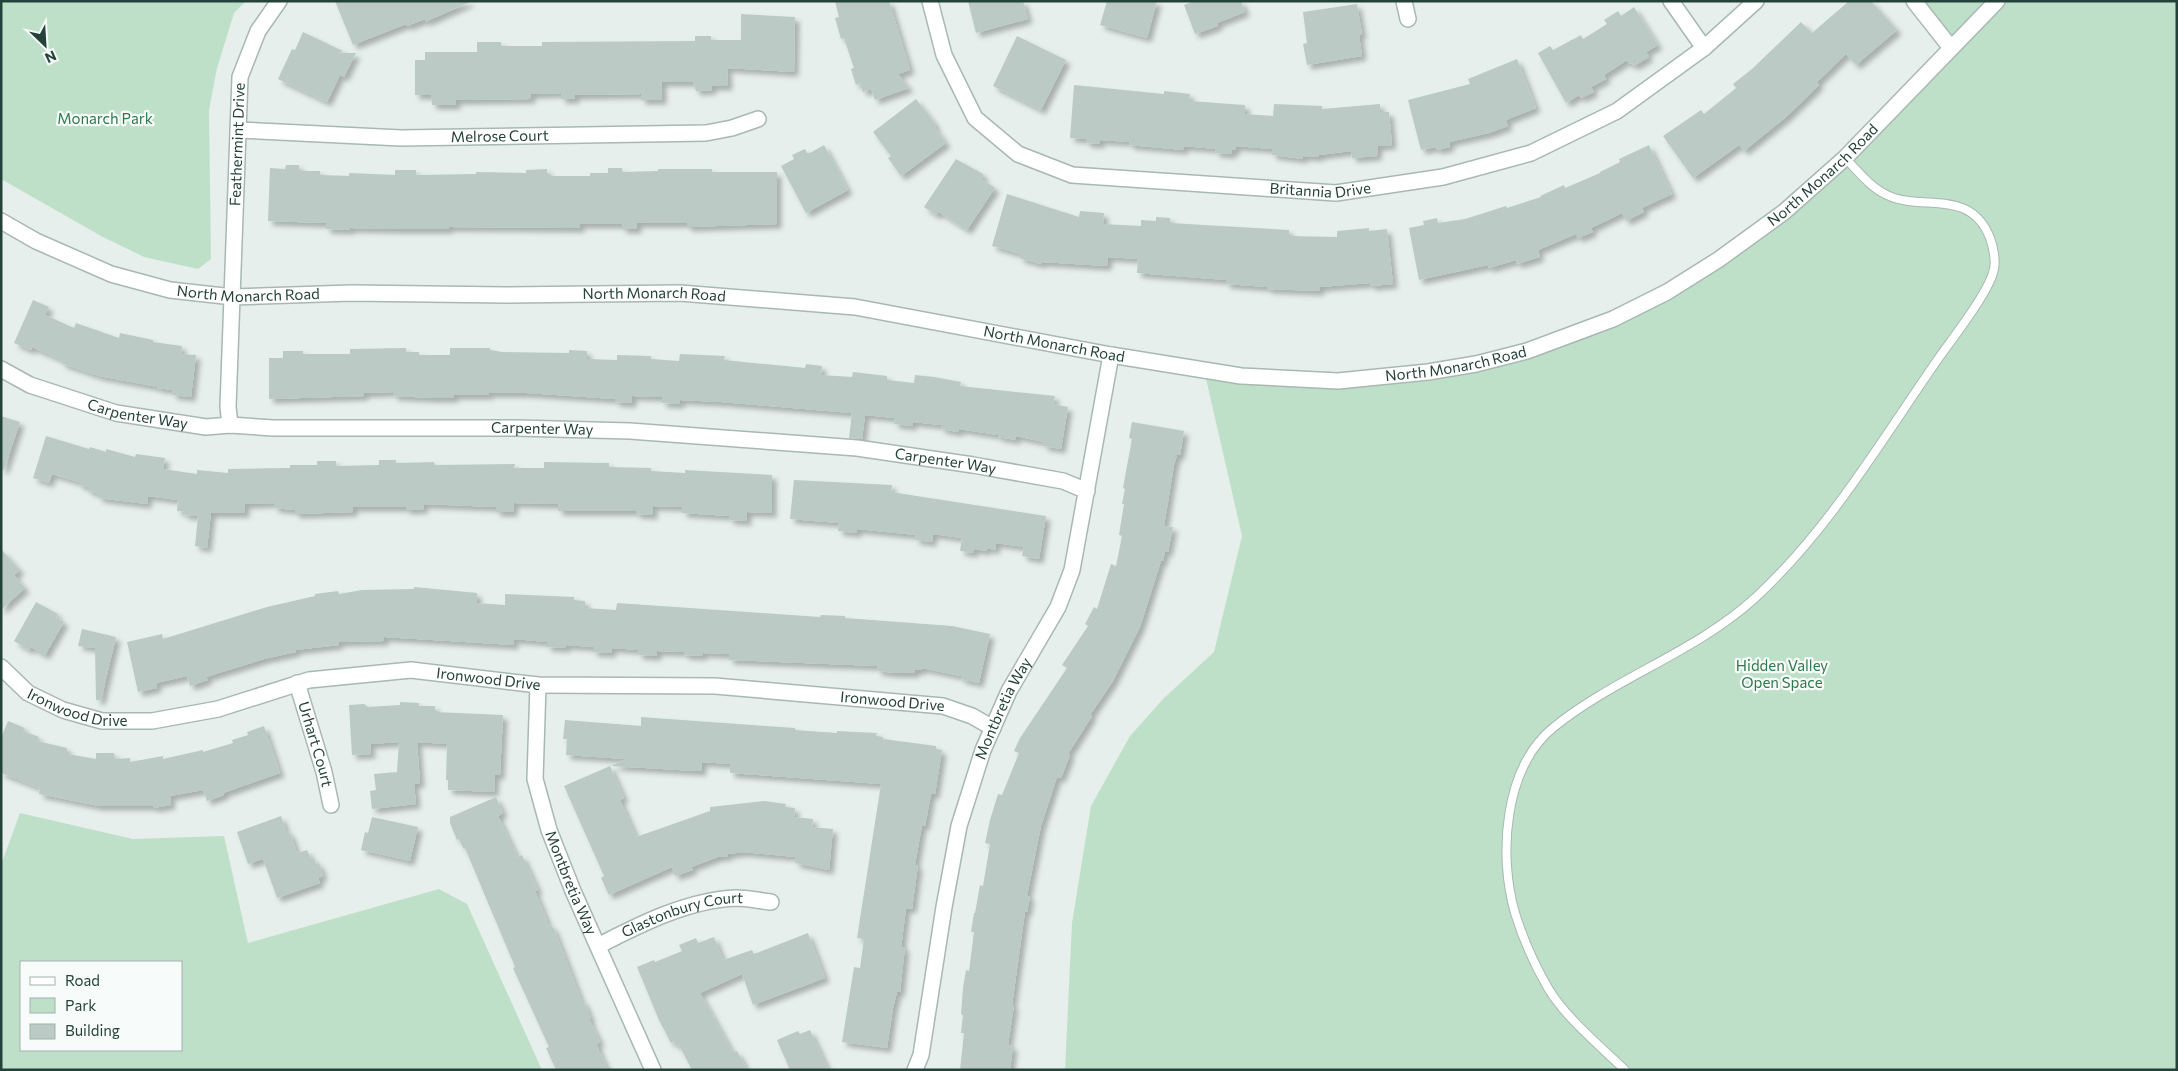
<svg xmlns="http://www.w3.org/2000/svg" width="2178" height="1071" viewBox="0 0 2178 1071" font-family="Commissioner,sans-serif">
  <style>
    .park { fill: #bfe0c8; fill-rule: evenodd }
    .building { fill: #bbcac4; filter: url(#shadow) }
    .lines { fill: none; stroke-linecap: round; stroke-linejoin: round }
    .service-casing { stroke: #a8b8b2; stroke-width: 10 }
    .minor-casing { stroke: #a8b8b2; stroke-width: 18 }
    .tertiary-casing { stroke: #a8b8b2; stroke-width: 18 }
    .service { stroke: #fff; stroke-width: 8 }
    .minor { stroke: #fff; stroke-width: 15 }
    .tertiary { stroke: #fff; stroke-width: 15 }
    .labels { text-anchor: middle; stroke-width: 4.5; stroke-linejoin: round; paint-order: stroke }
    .park-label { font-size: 15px; fill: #2d7a4b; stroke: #f7fbf9 }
    .street-label { font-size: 15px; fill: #24423a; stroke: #f7fbf9 }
  </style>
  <defs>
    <filter id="shadow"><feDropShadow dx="4.5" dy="4.5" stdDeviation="2.5" flood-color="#0004"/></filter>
  </defs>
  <rect width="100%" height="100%" fill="#e6efeb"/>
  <path class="park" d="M 1,1 L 246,1 L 234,13 L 217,68 L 209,110 L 211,259 L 198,269 L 144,257 L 101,236 L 1,179 Z
    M 1914,1 L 2177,1 L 2177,1070 L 1065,1070 L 1072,923 L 1091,806 L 1130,736 L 1163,699 L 1214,652 L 1242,536 L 1204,370 L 1241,376 L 1428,372 L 1613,319 L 1784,212 L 1951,49 Z
    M 20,813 L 133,839 L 224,836 L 248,943 L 439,889 L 467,904 L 542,1070 L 1,1070 L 1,865 ZM 21,962 L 181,962 L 181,1050 L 21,1050 Z"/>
  <path class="building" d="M 335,1 L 470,1 L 470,2 L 425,22 L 425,19 L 407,26 L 406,24 L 353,45 Z
    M 835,1 L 889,1 L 910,70 L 898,74 L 909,88 L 875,100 L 871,89 L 863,92 L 860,83 L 856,85 L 851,69 L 854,68 L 844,38 L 841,39 L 835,18 L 839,17 Z
    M 968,1 L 1023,1 L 1028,19 L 976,33 Z
    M 1107,1 L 1157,1 L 1147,38 L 1100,25 Z
    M 1194,1 L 1241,1 L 1245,12 L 1217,23 L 1218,26 L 1195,34 L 1184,5 Z
    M 1849,1 L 1871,1 L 1897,30 L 1856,65 L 1846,54 L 1817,82 L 1819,85 L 1786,117 L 1744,151 L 1739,145 L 1693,178 L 1663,136 L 1701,110 L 1704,114 L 1736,88 L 1733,84 L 1752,69 L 1801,22 L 1812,33 Z
    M 1357,4 L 1362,35 L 1359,35 L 1362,56 L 1307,65 L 1303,44 L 1307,43 L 1303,12 Z
    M 1634,7 L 1658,45 L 1646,52 L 1649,57 L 1634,66 L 1632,63 L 1629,64 L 1627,60 L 1604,75 L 1606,79 L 1591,87 L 1594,92 L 1581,98 L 1579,95 L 1566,103 L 1538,53 L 1550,46 L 1553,50 L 1581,35 L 1583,39 L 1607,24 L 1604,20 L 1618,11 L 1621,16 Z
    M 741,14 L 795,17 L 794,72 L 727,68 L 728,86 L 712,86 L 712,90 L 696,91 L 693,82 L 662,82 L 662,100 L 641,100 L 641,94 L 575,95 L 575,99 L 561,99 L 561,93 L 531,94 L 531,99 L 456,100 L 456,105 L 432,105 L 431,95 L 415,95 L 415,60 L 425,60 L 425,52 L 477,52 L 477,42 L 501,42 L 501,46 L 542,46 L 542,42 L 695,41 L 695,36 L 711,36 L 711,40 L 741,40 Z
    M 303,32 L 343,51 L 338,53 L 356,53 L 344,77 L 340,75 L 327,102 L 278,79 L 292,49 L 295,50 Z
    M 1017,36 L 1066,60 L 1041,110 L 993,86 Z
    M 1517,59 L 1536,108 L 1506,120 L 1508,126 L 1489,133 L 1449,142 L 1450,147 L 1437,150 L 1436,147 L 1421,150 L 1408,100 L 1470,84 L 1468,79 Z
    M 1074,85 L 1164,94 L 1164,91 L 1190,94 L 1189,101 L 1245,105 L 1245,114 L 1273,116 L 1274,104 L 1322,106 L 1322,109 L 1380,104 L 1380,112 L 1389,112 L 1392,145 L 1378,146 L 1377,156 L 1352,158 L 1351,151 L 1319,155 L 1319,157 L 1303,156 L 1303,159 L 1272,155 L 1272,149 L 1236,146 L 1236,150 L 1232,150 L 1232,154 L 1215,153 L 1216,149 L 1184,146 L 1184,150 L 1129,145 L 1130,142 L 1100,140 L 1100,144 L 1086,143 L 1086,139 L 1070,138 Z
    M 916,99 L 936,125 L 934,126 L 946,143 L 901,176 L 888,158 L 891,156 L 873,132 Z
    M 824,145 L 848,190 L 806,213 L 781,166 L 794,159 L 792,155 L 805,149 L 807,153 L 810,153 Z
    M 1649,145 L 1672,194 L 1642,208 L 1644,212 L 1626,221 L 1622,213 L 1591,228 L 1593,232 L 1578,238 L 1576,234 L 1538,250 L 1540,257 L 1517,264 L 1516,260 L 1489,268 L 1488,265 L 1419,280 L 1409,228 L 1424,225 L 1423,221 L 1437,218 L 1438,223 L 1465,219 L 1506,206 L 1507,208 L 1541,197 L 1540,196 L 1564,185 L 1565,188 L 1600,173 L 1600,172 L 1620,162 L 1619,159 Z
    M 956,159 L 983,174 L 983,180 L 995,188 L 967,230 L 939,212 L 936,215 L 924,207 Z
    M 286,165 L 299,165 L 299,171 L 320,171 L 320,175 L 349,176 L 349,173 L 395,175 L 395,170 L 416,170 L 416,175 L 476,174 L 476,172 L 526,173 L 526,170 L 547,169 L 547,176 L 590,176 L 590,173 L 608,173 L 608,168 L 622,168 L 622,172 L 658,171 L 658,169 L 712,169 L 712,172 L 777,172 L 777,224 L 687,227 L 687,223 L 637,223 L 637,229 L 622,229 L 622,224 L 580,224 L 580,228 L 449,227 L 449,229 L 400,229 L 350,228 L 350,230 L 326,229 L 326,223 L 268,221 L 270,168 L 285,169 Z
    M 1007,194 L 1079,217 L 1080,211 L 1104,213 L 1103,224 L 1141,226 L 1141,220 L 1156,221 L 1156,217 L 1170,218 L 1170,223 L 1289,230 L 1289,236 L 1337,237 L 1337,231 L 1369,228 L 1369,231 L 1387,229 L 1393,284 L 1371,286 L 1370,283 L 1320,287 L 1320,291 L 1267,289 L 1267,287 L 1226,284 L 1226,280 L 1137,273 L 1138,259 L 1108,257 L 1107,266 L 1042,262 L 1041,264 L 1019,258 L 1021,254 L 992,246 Z
    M 33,300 L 49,307 L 45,315 L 74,328 L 76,323 L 119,338 L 120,333 L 153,340 L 153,342 L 182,346 L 181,354 L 196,355 L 191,397 L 172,395 L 173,390 L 157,388 L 158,387 L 99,376 L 61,363 L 62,360 L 32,347 L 31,350 L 14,343 Z
    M 406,348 L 406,352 L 419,352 L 419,355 L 450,355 L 450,348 L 490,348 L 490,350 L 502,352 L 569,353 L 569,350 L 587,351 L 587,359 L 617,360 L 617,355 L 651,356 L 651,359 L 679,361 L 680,354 L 725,356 L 724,360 L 805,368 L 806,364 L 822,366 L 821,375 L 852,377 L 853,372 L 887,376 L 887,380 L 914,383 L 915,375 L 934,377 L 961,382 L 960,386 L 1055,396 L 1053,404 L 1068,407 L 1061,449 L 1043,446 L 1044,442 L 1016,436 L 1016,440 L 998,437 L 998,435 L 959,429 L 958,432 L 941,429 L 941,425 L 913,422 L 912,426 L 894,424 L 895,418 L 865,415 L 862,439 L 849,438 L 852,413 L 721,402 L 680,400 L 680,404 L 662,403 L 662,397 L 632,396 L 632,403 L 615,402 L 615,399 L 527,393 L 489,393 L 489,395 L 454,395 L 454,398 L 435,398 L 393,396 L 393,392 L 364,393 L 364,396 L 269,399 L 269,358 L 283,358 L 283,351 L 303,351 L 303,354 L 350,354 L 350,349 Z
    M 1,416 L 20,422 L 4,470 L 1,469 Z
    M 1132,422 L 1184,431 L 1180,455 L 1177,455 L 1174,465 L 1164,526 L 1173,527 L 1168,552 L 1165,551 L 1163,561 L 1161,561 L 1140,627 L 1113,681 L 1090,715 L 1092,716 L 1068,754 L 1070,755 L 1061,778 L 1057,777 L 1041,826 L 1027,896 L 1030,896 L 1027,912 L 1025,912 L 1012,1005 L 1014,1005 L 1008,1045 L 1013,1046 L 1010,1070 L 960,1070 L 964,1033 L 961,1033 L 963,1015 L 961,1014 L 963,988 L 966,970 L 969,971 L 974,932 L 971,932 L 974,913 L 975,913 L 980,885 L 983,886 L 990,844 L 985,843 L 990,820 L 998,794 L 1002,795 L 1019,753 L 1014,751 L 1020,738 L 1067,668 L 1062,665 L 1088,626 L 1085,624 L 1094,607 L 1097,609 L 1111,564 L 1116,566 L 1122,536 L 1119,535 L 1124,504 L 1122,504 L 1125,489 L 1123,488 L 1124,482 L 1132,439 L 1129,438 Z
    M 46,436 L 89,449 L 90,447 L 106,452 L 106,449 L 135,457 L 136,454 L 165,458 L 163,469 L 197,474 L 197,470 L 228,473 L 228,469 L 290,468 L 290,465 L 317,465 L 317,461 L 336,461 L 336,466 L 379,465 L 379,460 L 396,460 L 396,463 L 434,462 L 435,465 L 515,464 L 514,468 L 544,468 L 544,462 L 609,463 L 609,467 L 651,468 L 651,471 L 685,473 L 685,470 L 772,475 L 772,513 L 747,512 L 747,521 L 729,520 L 730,516 L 682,513 L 683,507 L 653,506 L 653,515 L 636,514 L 636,511 L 558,511 L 558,504 L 514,503 L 513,512 L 496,512 L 496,507 L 423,504 L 424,509 L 406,510 L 406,507 L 353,507 L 353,512 L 295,514 L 295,510 L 274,508 L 274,503 L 245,504 L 245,513 L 211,513 L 207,548 L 195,546 L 198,516 L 184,515 L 185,512 L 177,511 L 178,500 L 148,496 L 147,504 L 98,498 L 99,494 L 87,490 L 87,487 L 79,485 L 79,482 L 52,474 L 49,483 L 33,478 Z
    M 794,480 L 892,485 L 891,492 L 1046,516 L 1039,559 L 1022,556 L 1024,547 L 996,543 L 995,550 L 987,548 L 986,551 L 974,549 L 973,553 L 960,551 L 962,538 L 933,534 L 932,542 L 915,540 L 916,535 L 857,529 L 857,533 L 838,531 L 839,523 L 790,519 Z
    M 1,549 L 20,570 L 14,575 L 25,588 L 1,610 Z
    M 414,587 L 477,593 L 477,603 L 505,605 L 505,594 L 574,597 L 574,600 L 585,601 L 585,608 L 616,610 L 617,603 L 820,617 L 821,615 L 845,616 L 845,618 L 952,626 L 990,634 L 979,683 L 961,679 L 961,676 L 922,668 L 922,670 L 915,670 L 915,673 L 896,673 L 877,671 L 878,666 L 729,660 L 729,654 L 703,653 L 702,656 L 684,655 L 684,652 L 657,651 L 657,656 L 638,655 L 639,650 L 612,648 L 611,653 L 593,652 L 593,647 L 566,645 L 566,648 L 547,647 L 547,642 L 514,639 L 514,645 L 384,637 L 384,641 L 338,642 L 339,645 L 295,650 L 296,652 L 264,659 L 206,677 L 208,680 L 190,686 L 187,676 L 156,683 L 157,688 L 138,692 L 127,642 L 162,634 L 163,639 L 267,607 L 315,596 L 315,594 L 338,591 L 339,594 L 362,590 L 414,589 Z
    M 36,602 L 58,614 L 56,617 L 64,622 L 45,655 L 31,647 L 29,650 L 14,641 Z
    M 82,629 L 116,637 L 101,700 L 96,700 L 95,648 L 78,646 Z
    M 400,702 L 419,703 L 419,706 L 435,706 L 435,712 L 503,715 L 500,775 L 495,775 L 494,792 L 448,790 L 448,780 L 446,780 L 447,744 L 417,742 L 420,783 L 414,784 L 416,804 L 372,809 L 370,791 L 376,790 L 374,774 L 397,772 L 399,742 L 370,744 L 371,754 L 352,755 L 349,705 L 364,704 L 368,707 L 400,705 Z
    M 641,717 L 795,728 L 795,730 L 837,733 L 837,731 L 877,733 L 876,736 L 883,737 L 883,739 L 936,746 L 936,749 L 942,750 L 935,794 L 931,794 L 925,826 L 922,825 L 915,865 L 918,865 L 912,909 L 906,908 L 902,940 L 902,947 L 905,947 L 900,992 L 897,992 L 893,1008 L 887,1048 L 842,1042 L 854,967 L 860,968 L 864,939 L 857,938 L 881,784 L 730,773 L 730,764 L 702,762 L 702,771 L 696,771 L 611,766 L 626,759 L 566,755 L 567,739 L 563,739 L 565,720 L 641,726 Z
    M 8,721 L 25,728 L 23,731 L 39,737 L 37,741 L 67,748 L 67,754 L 96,759 L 96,753 L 114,753 L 115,759 L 130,758 L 130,762 L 163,756 L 163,759 L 203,750 L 203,752 L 233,743 L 232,740 L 248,735 L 247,732 L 264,726 L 280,773 L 223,793 L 224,795 L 207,801 L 203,790 L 170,796 L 171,805 L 153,808 L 153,806 L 99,806 L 39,794 L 40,788 L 1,773 L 1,738 Z
    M 610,766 L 624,798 L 620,800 L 636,837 L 710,811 L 710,807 L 764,801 L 786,804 L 785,807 L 795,808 L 794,817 L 813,819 L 812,827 L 833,829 L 829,870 L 795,863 L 796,857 L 743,852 L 728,854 L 728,856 L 718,857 L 691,867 L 693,870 L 675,876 L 672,867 L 609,895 L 601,878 L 604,876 L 564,786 Z
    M 496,797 L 503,813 L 498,816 L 517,857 L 522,855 L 538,890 L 535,891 L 549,926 L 551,925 L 554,929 L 582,1002 L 584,1001 L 591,1019 L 589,1019 L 600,1042 L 597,1043 L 599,1051 L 608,1070 L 556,1070 L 546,1048 L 549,1047 L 513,968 L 515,967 L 465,848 L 463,848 L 459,839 L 457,840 L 450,823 L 450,817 Z
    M 281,816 L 286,831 L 288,831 L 291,835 L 297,853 L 307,850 L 311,859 L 314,858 L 316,864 L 319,863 L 323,876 L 318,878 L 320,883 L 277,898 L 263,859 L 248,864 L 237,832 Z
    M 372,817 L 418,827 L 410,861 L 361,850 L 365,832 L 368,833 Z
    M 808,933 L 825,978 L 753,1005 L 742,974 L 700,993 L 733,1053 L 737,1051 L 747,1070 L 692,1070 L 679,1045 L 676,1046 L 674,1041 L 671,1043 L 659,1020 L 637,967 L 654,960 L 655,962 L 682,951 L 679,945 L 696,938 L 698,943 L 714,937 L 723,960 L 752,950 L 754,954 Z
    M 810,1030 L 828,1070 L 790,1070 L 777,1040 L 798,1031 L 800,1034 Z"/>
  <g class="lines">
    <g class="service-casing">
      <path id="service" d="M 1625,1070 C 1600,1046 1565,1017 1548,988 C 1534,964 1523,939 1515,913 C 1498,855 1504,767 1554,727 C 1616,677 1696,652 1755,598 C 1829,530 1881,441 1938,359 C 1952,339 1990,291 1994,269 C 1996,260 1993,246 1990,238 C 1970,187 1922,212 1887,195 C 1870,187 1858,171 1845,158"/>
    </g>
    <g class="minor-casing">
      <g id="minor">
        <path id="s1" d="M 930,1 L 944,55 L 975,118 L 1018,154 L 1072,175 L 1336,193 L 1443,177 L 1531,153 L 1617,111 L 1704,48 L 1756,1"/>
        <path d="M 1404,1 L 1408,19"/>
        <path d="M 1671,1 L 1704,48"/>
        <path d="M 1914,1 L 1951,48"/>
        <path id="s2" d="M 239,130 L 401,138 L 706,133 L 732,128 L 758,119"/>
        <path id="s3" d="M 1,369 L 30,385 L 116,413 L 206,427 L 230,425 L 273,428 L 517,428 L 630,431 L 857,448 L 973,465 L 1063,481 L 1087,491"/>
        <path id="s4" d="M 230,425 L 228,407 L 240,77 L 258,31 L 279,1"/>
        <path id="s5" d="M 1,667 L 28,693 L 63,710 L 102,721 L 152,721 L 218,709 L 309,680 L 411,670 L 538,685 L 715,686 L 943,706 L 972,716 L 993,728"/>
        <path id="s6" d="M 297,683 L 324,772 L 331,805"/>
        <path id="s7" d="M 538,685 L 535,779 L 549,830 L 573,891 L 653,1070"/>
        <path id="s8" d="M 598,946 C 640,924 688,900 736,898 C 748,898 760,901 771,902"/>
        <path id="s9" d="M 915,1070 L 921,1055 L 944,907 L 959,826 L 983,750 L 1009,691 L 1058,607 L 1072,570 L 1111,355"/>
      </g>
    </g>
    <g class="tertiary-casing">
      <g id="tertiary">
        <path id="s10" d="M 1,221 L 36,241 L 111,274 L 170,290 L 233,297 L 351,293 L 505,295 L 680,293 L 855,307 L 1111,355 L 1241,376 L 1338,381 L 1428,372 L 1476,364 L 1527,351 L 1613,319 L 1667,292 L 1718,260 L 1784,212 L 1845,158 L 1997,1"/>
      </g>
    </g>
    <use href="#service" class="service"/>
    <use href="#minor" class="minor"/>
    <use href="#tertiary" class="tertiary"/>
  </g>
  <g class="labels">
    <g class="park-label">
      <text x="105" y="124">Monarch Park</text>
      <text x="1782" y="671">Hidden Valley<tspan x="1782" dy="17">Open Space</tspan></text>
    </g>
    <g class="street-label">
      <text dy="5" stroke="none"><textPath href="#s2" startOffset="261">Melrose Court</textPath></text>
      <text dy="5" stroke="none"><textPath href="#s4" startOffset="281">Feathermint Drive</textPath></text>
      <text dy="5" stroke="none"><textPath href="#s10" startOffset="1898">North Monarch Road</textPath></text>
      <text dy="5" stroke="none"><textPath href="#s1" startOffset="489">Britannia Drive</textPath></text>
      <text dy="5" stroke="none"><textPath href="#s10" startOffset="262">North Monarch Road</textPath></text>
      <text dy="5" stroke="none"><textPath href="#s10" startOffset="668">North Monarch Road</textPath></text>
      <text dy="5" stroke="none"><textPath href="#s10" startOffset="1072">North Monarch Road</textPath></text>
      <text dy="5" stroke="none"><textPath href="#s10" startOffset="1478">North Monarch Road</textPath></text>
      <text dy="5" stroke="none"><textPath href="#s3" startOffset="145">Carpenter Way</textPath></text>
      <text dy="5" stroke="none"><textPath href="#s3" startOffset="551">Carpenter Way</textPath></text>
      <text dy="5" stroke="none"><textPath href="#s3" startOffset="956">Carpenter Way</textPath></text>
      <text dy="5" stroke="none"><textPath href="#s5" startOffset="510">Ironwood Drive</textPath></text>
      <text dy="5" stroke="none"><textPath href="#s5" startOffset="915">Ironwood Drive</textPath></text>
      <text dy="5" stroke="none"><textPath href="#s5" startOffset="90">Ironwood Drive</textPath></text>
      <text dy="5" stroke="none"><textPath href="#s9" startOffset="374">Montbretia Way</textPath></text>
      <text dy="5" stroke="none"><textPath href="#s6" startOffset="64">Urhart Court</textPath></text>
      <text dy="5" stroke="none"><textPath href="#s7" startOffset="204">Montbretia Way</textPath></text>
      <text dy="5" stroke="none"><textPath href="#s8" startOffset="91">Glastonbury Court</textPath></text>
    </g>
  </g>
  <rect width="2178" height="1071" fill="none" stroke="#24423a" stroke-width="5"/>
  <rect x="20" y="961" width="162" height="90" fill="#f7fbf9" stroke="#a3b1ad"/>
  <rect x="30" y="977" width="25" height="8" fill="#ffffff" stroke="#a3b1ad"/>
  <text x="65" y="986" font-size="15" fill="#24423a">Road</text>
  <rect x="30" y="998" width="25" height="15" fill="#bfe0c8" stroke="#a3b1ad"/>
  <text x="65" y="1011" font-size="15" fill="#24423a">Park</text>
  <rect x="30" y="1024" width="25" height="15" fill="#bbcac4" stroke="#a3b1ad"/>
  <text x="65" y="1036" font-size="15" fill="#24423a">Building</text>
  <g transform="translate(45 45) rotate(155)" stroke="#f7fbf9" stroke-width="4" paint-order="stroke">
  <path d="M0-4L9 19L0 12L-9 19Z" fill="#24423a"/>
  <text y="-8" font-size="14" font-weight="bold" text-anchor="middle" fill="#24423a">N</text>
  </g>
</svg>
